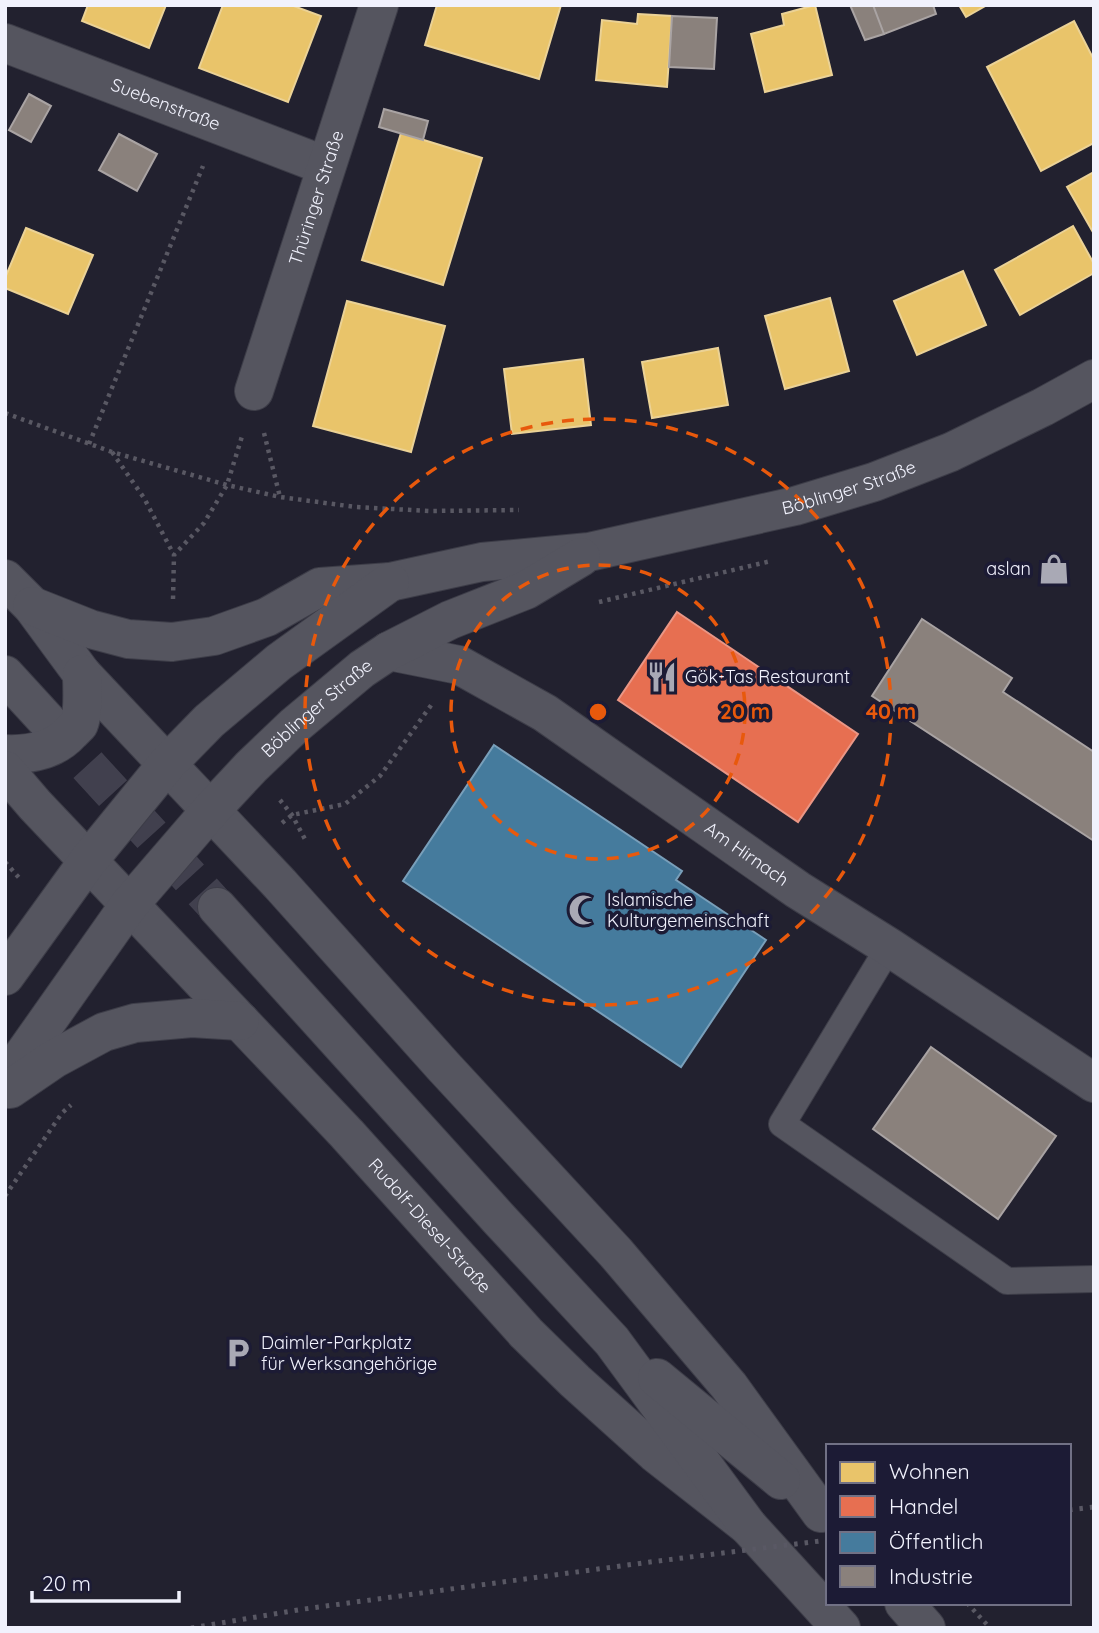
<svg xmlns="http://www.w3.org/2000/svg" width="1099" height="1633" viewBox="0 0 1099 1633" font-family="Quicksand,sans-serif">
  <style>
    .homes { fill: #e9c46a; stroke: #ebd296; stroke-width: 2 }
    .shops { fill: #e76f51; stroke: #ea9685; stroke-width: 2 }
    .public { fill: #457b9d; stroke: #799fba; stroke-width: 2 }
    .industry { fill: #8a817c; stroke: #a9a3a3; stroke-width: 2 }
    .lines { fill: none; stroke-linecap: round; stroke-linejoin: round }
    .secondary-tunnel { stroke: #41404e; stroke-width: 38; stroke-dasharray: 38 19; stroke-linecap: butt }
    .lane-casing { stroke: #3d3d48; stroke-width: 28 }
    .street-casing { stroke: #3d3d48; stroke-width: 40 }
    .secondary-casing { stroke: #3d3d48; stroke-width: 40 }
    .path { stroke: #595863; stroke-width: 4.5; stroke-dasharray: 3.5 5; stroke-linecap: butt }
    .lane { stroke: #55555f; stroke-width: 26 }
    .street { stroke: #55555f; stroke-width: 38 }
    .secondary { stroke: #55555f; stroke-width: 38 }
    .rail { stroke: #595864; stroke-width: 5; stroke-dasharray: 3.5 7; stroke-linecap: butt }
    .ring { fill: none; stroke: #e8590c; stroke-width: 3.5; stroke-dasharray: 12 9 }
    .labels { text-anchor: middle; stroke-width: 7; stroke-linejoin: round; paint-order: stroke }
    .street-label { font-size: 18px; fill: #f1f2fd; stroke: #1c1b35 }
    .poi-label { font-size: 18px; fill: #f1f2fd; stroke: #1c1b35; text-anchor: start }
    .centre { fill: #e8590c; stroke: #1c1b35; stroke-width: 3.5 }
    .ring-label { font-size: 21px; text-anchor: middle; font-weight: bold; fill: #e8590c; stroke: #1c1b35; stroke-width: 7; stroke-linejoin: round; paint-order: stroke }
  </style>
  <rect width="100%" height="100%" fill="#22212f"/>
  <path class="homes" d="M 88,5 L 166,5 L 149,48 L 82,21 Z
    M 223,5 L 291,5 L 321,16 L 288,102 L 199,68 Z
    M 437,5 L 561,5 L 539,79 L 425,45 Z
    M 815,5 L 832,75 L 765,92 L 751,34 L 784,25 L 782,14 Z
    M 959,5 L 987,5 L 966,17 Z
    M 638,14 L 672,16 L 667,87 L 596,80 L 602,20 L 637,24 Z
    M 1074,21 L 1094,60 L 1094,143 L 1041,171 L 987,67 Z
    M 401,133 L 482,158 L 443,285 L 362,260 Z
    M 1094,172 L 1094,234 L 1067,187 Z
    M 1073,226 L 1094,264 L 1094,273 L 1020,315 L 995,270 Z
    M 26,228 L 93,255 L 68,314 L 5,288 L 5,278 Z
    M 963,271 L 986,325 L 917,355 L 894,301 Z
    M 830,298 L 849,371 L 785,389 L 765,316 Z
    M 347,301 L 445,326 L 411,452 L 313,426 Z
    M 718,348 L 728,405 L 652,418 L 642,362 Z
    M 583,359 L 591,425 L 512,434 L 504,369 Z"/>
  <path class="shops" d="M 677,612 L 858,734 L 798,822 L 618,700 Z"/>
  <path class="public" d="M 494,745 L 682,871 L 676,880 L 766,940 L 681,1067 L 403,881 Z"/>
  <path class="industry" d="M 850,5 L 873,5 L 884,34 L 865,40 Z
    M 873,5 L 933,5 L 936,14 L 884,34 Z
    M 672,16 L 717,18 L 714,69 L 669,67 Z
    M 29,94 L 51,106 L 31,142 L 9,130 Z
    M 384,109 L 428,121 L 423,140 L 379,127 Z
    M 119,134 L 157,154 L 137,191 L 99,170 Z
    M 922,619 L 1012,678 L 1003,692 L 1094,752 L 1094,841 L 872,696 Z
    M 931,1047 L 1056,1136 L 998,1219 L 873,1129 Z"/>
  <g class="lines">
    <path class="secondary-tunnel" d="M 49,723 L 217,907"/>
    <g class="lane-casing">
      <path id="lane" d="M 889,947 L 782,1124 L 1007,1281 L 1094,1279"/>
    </g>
    <g class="street-casing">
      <g id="street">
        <path id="s1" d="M 5,43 L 326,166"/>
        <path id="s2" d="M 254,391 L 379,5"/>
        <path id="s3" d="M 389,651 L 459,665 L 545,713 L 798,890 L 889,947 L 1094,1083"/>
      </g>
    </g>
    <g class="secondary-casing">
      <g id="secondary">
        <path d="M 5,579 L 32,606 L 82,674 L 280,884 L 443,1066 L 616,1253 L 729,1386 L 821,1513"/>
        <path id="s4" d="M 32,606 L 90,629 L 128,639 L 172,642 L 214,636 L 267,617 L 320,587 L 390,582 L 482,562 L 589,552 L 795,506 L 874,482 L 951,452 L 1043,407 L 1094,379"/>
        <path d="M 5,675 L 49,723"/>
        <path d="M 5,754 C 29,755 54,751 71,732 C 72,731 78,725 79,724 C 84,712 82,688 82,674"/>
        <path id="s5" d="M 5,770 L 35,805 L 347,1134 L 526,1333 L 575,1381 L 655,1453 L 748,1526"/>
        <path d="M 217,907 L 499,1219 L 612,1341 L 748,1526 L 841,1628"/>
        <path d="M 5,976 L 88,861 L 167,764 L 209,721 L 279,662 L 390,582"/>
        <path id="s6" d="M 5,1081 L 129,905 L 210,811 L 251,767 L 295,725 L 362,669 L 389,651 L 450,620 L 526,590 L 581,557"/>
        <path d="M 10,1089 L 54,1059 L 104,1032 L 135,1023 L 192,1018 L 240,1021"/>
        <path d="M 657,1378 L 781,1480"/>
        <path d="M 904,1603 L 926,1628"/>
      </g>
    </g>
    <path class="path" d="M 5,413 L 112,452 L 227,485 L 280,497 L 356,507 L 429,511 L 519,510
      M 264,433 L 280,497
      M 89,444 L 203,166
      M 112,452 L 144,498 L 174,555
      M 173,599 L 174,555 L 204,523 L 227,485 L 243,433
      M 599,602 L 771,561
      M 280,800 L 292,815 L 307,843
      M 282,823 L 292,815 L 345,804 L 380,776 L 432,704
      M 5,862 L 21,880
      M 5,1196 L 62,1113 L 71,1105
      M 967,1603 L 990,1628"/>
    <use href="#lane" class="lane"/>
    <use href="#street" class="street"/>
    <use href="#secondary" class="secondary"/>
    <path class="rail" d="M 1069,1510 L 1094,1507
      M 191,1628 L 304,1609 L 650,1562 L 828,1540"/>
  </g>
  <g class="ring">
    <circle cx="598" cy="712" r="147"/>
    <circle cx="598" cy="712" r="293"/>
  </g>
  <defs>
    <g id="shop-bare" transform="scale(2.415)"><path d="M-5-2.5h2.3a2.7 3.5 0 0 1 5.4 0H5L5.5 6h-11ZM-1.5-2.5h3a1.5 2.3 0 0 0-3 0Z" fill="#a9a9b5" stroke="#1c1b35" stroke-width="2.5" paint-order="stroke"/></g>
    <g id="restaurant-bare" transform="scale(2.415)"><path d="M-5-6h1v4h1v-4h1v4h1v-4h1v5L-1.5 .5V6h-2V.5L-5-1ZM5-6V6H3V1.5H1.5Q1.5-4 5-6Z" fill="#a9a9b5" stroke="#1c1b35" stroke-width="2.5" paint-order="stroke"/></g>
    <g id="mosque-bare" transform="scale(2.415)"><path d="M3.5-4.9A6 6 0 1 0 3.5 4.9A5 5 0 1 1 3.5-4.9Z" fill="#a9a9b5" stroke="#1c1b35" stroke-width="2.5" paint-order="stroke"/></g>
    <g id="parking-bare" transform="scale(2.415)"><path d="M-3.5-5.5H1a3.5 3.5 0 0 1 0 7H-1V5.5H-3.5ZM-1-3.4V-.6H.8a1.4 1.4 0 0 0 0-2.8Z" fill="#a9a9b5" stroke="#1c1b35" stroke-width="2.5" paint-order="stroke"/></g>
  </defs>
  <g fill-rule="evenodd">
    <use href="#shop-bare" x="1054" y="569"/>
    <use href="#restaurant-bare" x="662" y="677"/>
    <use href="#mosque-bare" x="584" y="910"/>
    <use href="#parking-bare" x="238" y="1353"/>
  </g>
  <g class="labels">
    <g class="street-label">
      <text dy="6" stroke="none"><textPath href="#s1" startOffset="172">Suebenstraße</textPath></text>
      <text dy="6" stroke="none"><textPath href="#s2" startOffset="203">Thüringer Straße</textPath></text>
      <text dy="6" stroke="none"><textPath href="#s4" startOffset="845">Böblinger Straße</textPath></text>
      <text dy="6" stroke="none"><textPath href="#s6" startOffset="488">Böblinger Straße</textPath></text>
      <text dy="6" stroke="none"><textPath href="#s3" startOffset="416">Am Hirnach</textPath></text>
      <text dy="6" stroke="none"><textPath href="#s5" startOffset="623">Rudolf-Diesel-Straße</textPath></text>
    </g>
    <g class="poi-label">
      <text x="1031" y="575" text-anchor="end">aslan</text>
      <text x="685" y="683">Gök-Tas Restaurant</text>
      <text x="607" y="906">Islamische<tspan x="607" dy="21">Kulturgemeinschaft</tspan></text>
      <text x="261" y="1349">Daimler-Parkplatz<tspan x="261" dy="21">für Werksangehörige</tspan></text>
    </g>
  </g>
  <circle cx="598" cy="712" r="10" class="centre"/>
  <g class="ring-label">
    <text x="745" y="719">20 m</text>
    <text x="891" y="719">40 m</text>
  </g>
  <rect width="1099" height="1633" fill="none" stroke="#f1f2fd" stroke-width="14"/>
  <rect x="826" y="1444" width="245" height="161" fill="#1c1b35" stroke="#717185" stroke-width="2"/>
  <rect x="840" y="1462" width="35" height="21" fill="#e9c46a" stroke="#717185" stroke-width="2"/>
  <text x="889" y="1479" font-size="21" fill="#f1f2fd">Wohnen</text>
  <rect x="840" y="1496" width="35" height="21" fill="#e76f51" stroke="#717185" stroke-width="2"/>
  <text x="889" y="1514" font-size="21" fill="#f1f2fd">Handel</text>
  <rect x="840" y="1532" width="35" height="21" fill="#457b9d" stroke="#717185" stroke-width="2"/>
  <text x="889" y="1549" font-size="21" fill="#f1f2fd">Öffentlich</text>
  <rect x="840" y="1566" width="35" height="21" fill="#8a817c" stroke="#717185" stroke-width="2"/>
  <text x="889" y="1584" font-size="21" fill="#f1f2fd">Industrie</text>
  <path d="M32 1591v10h147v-10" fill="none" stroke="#f1f2fd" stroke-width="3.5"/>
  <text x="42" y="1591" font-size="21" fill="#f1f2fd" stroke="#1c1b35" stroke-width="5" paint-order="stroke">20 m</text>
</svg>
